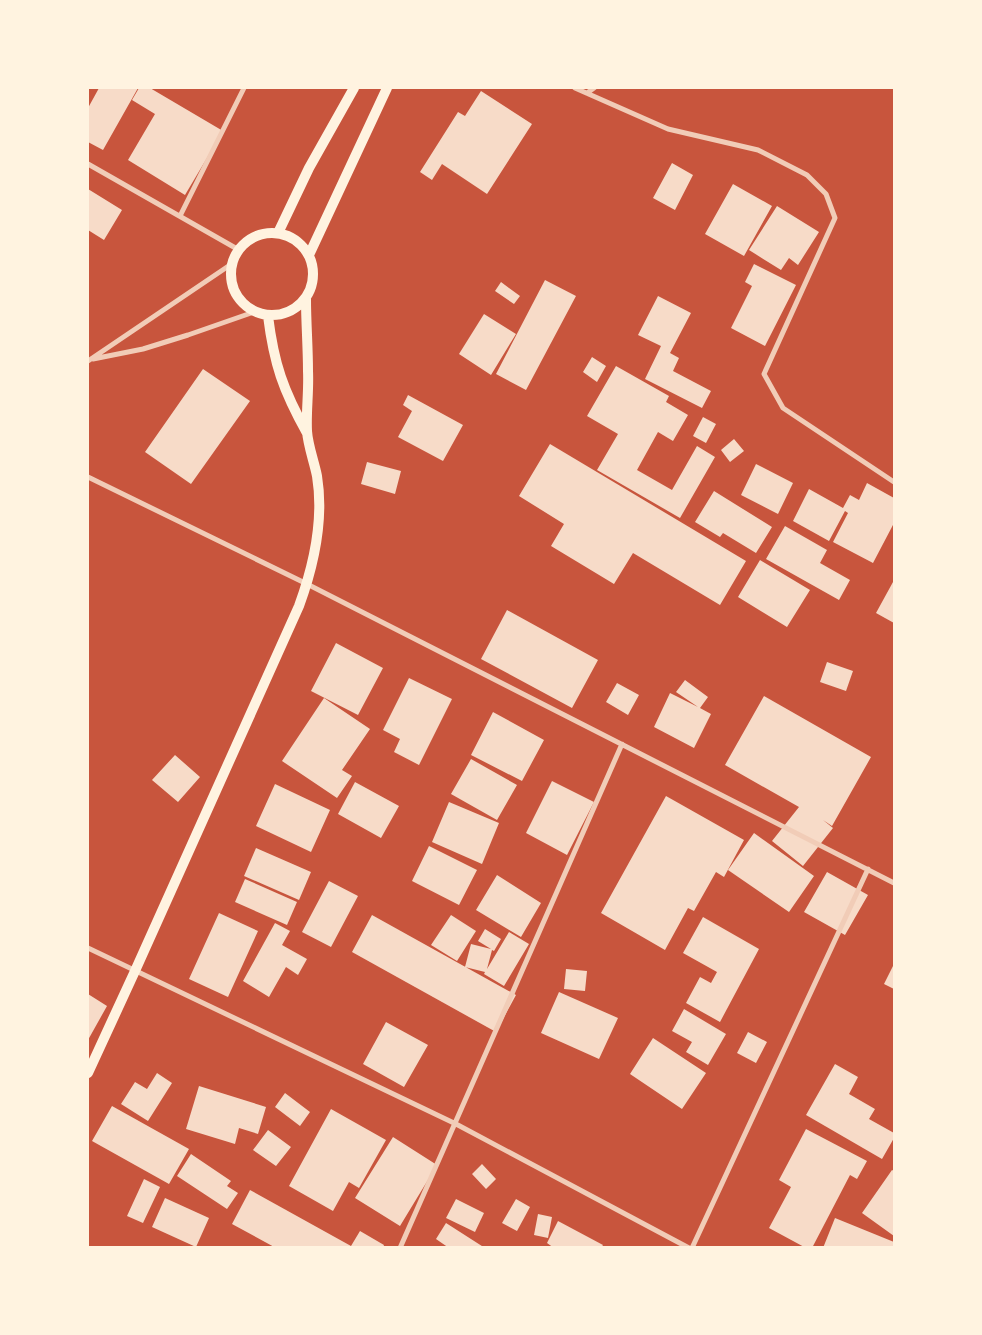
<svg xmlns="http://www.w3.org/2000/svg" width="982" height="1335" viewBox="0 0 982 1335" font-family="'Roboto Condensed',sans-serif">
  <style>
    .building { fill: #f7dbc8 }
    .lines { fill: none; stroke-linecap: round; stroke-linejoin: round }
    .minor { stroke: #f1ccb7; stroke-width: 5 }
    .secondary { stroke: #fff3e0; stroke-width: 10 }
  </style>
  <rect width="100%" height="100%" fill="#c8553d"/>
  <path class="building" d="M 99,88 L 138,88 L 103,150 L 88,142 L 88,108 Z
    M 139,88 L 150,88 L 223,131 L 185,195 L 128,160 L 155,114 L 132,100 Z
    M 481,91 L 532,124 L 487,194 L 442,164 L 432,180 L 420,172 L 458,112 L 465,116 Z
    M 672,163 L 693,175 L 675,210 L 653,198 Z
    M 733,184 L 772,206 L 744,256 L 705,234 Z
    M 88,189 L 122,210 L 104,240 L 88,230 Z
    M 777,206 L 819,232 L 798,265 L 789,258 L 781,270 L 749,250 Z
    M 754,264 L 796,285 L 765,346 L 731,328 L 752,286 L 745,282 Z
    M 545,280 L 576,296 L 526,390 L 496,374 Z
    M 501,282 L 520,296 L 514,304 L 495,291 Z
    M 658,296 L 691,313 L 670,353 L 679,358 L 673,371 L 711,391 L 702,408 L 645,379 L 661,346 L 638,335 Z
    M 484,314 L 516,334 L 491,375 L 459,354 Z
    M 592,357 L 606,366 L 597,382 L 583,372 Z
    M 616,366 L 669,396 L 666,402 L 688,415 L 673,441 L 658,432 L 637,470 L 672,490 L 697,446 L 715,457 L 680,518 L 597,470 L 618,434 L 587,416 Z
    M 203,369 L 250,401 L 191,484 L 145,452 Z
    M 408,395 L 463,425 L 443,461 L 398,437 L 412,411 L 403,405 Z
    M 703,417 L 716,424 L 706,443 L 693,436 Z
    M 734,439 L 744,451 L 730,462 L 721,450 Z
    M 550,444 L 746,561 L 720,605 L 633,553 L 614,584 L 551,546 L 564,524 L 519,496 Z
    M 367,462 L 401,471 L 395,494 L 361,484 Z
    M 756,464 L 793,483 L 778,514 L 741,495 Z
    M 867,483 L 894,498 L 894,523 L 873,563 L 833,542 L 848,513 L 845,511 L 829,541 L 793,521 L 809,489 L 843,508 L 850,495 L 859,500 Z
    M 714,491 L 772,527 L 756,553 L 723,533 L 720,537 L 695,522 Z
    M 785,526 L 827,550 L 820,563 L 850,580 L 839,600 L 766,559 Z
    M 760,560 L 810,590 L 787,627 L 738,597 Z
    M 893,582 L 894,583 L 894,623 L 876,613 Z
    M 507,610 L 598,660 L 572,708 L 481,659 Z
    M 336,643 L 383,668 L 358,715 L 311,691 Z
    M 827,662 L 853,671 L 846,691 L 820,682 Z
    M 409,678 L 452,699 L 419,765 L 394,752 L 400,739 L 383,730 Z
    M 685,680 L 708,697 L 700,708 L 711,714 L 694,748 L 654,727 L 670,693 L 698,707 L 676,692 Z
    M 617,683 L 639,695 L 628,715 L 606,702 Z
    M 764,696 L 871,757 L 832,826 L 823,820 L 833,828 L 803,866 L 772,841 L 799,807 L 725,765 Z
    M 324,698 L 370,729 L 342,770 L 352,776 L 337,798 L 282,761 Z
    M 493,712 L 544,740 L 522,781 L 471,755 Z
    M 175,755 L 200,777 L 178,802 L 152,780 Z
    M 471,759 L 517,785 L 497,820 L 451,794 Z
    M 552,781 L 594,802 L 567,855 L 526,833 Z
    M 355,782 L 399,806 L 381,838 L 338,814 Z
    M 275,784 L 330,810 L 311,852 L 256,826 Z
    M 666,796 L 744,840 L 724,877 L 716,872 L 694,911 L 688,908 L 665,950 L 601,913 Z
    M 449,802 L 499,823 L 482,864 L 432,842 Z
    M 754,833 L 814,876 L 789,912 L 728,870 Z
    M 429,846 L 477,870 L 459,905 L 412,881 Z
    M 256,848 L 311,872 L 299,900 L 244,876 Z
    M 827,872 L 868,895 L 845,935 L 804,912 Z
    M 497,875 L 541,903 L 521,937 L 476,910 Z
    M 245,879 L 297,902 L 287,925 L 235,902 Z
    M 329,881 L 358,896 L 331,947 L 302,932 Z
    M 219,913 L 258,931 L 228,997 L 189,979 Z
    M 372,915 L 516,995 L 496,1032 L 352,952 Z
    M 451,915 L 476,931 L 457,961 L 431,945 Z
    M 703,917 L 759,949 L 720,1022 L 686,1003 L 700,977 L 711,983 L 717,972 L 683,953 Z
    M 275,923 L 290,931 L 282,945 L 307,959 L 298,975 L 286,967 L 269,997 L 243,981 Z
    M 485,929 L 501,939 L 494,951 L 492,950 L 487,969 L 509,932 L 529,944 L 504,986 L 484,974 L 485,972 L 465,967 L 471,944 L 491,949 L 478,941 Z
    M 894,964 L 894,989 L 884,984 Z
    M 566,969 L 587,971 L 585,991 L 564,989 Z
    M 559,992 L 618,1018 L 599,1059 L 541,1033 Z
    M 88,994 L 107,1006 L 88,1040 Z
    M 684,1009 L 726,1034 L 708,1065 L 686,1052 L 692,1042 L 672,1031 Z
    M 386,1022 L 428,1045 L 404,1087 L 363,1064 Z
    M 748,1032 L 767,1042 L 756,1063 L 737,1053 Z
    M 653,1038 L 706,1073 L 682,1109 L 630,1074 Z
    M 835,1064 L 858,1077 L 849,1094 L 875,1109 L 869,1119 L 894,1133 L 894,1138 L 882,1159 L 806,1115 Z
    M 157,1073 L 172,1083 L 148,1121 L 121,1104 L 135,1082 L 147,1089 Z
    M 199,1086 L 266,1107 L 258,1134 L 239,1128 L 235,1144 L 186,1129 Z
    M 285,1093 L 310,1112 L 300,1126 L 275,1107 Z
    M 112,1106 L 189,1149 L 169,1184 L 92,1141 Z
    M 331,1109 L 386,1140 L 359,1188 L 349,1182 L 333,1211 L 289,1186 Z
    M 806,1129 L 867,1161 L 857,1179 L 850,1175 L 812,1248 L 806,1248 L 769,1228 L 791,1187 L 779,1180 Z
    M 268,1130 L 291,1147 L 276,1166 L 253,1150 Z
    M 393,1137 L 437,1165 L 400,1226 L 355,1198 Z
    M 191,1154 L 231,1181 L 227,1186 L 238,1193 L 227,1209 L 177,1176 Z
    M 482,1164 L 496,1179 L 486,1189 L 472,1174 Z
    M 892,1170 L 894,1171 L 894,1236 L 862,1213 Z
    M 144,1179 L 160,1187 L 143,1223 L 127,1216 Z
    M 250,1190 L 351,1246 L 360,1231 L 384,1245 L 383,1248 L 276,1248 L 232,1224 Z
    M 165,1198 L 209,1218 L 196,1247 L 152,1227 Z
    M 456,1199 L 484,1213 L 475,1232 L 446,1218 Z
    M 516,1199 L 530,1207 L 517,1231 L 502,1223 Z
    M 538,1214 L 552,1217 L 548,1238 L 534,1235 Z
    M 835,1218 L 894,1242 L 894,1248 L 823,1248 Z
    M 558,1221 L 603,1245 L 601,1248 L 554,1248 L 547,1243 Z
    M 446,1223 L 485,1248 L 449,1248 L 436,1239 Z"/>
  <g class="lines">
    <path class="minor" d="M 575,88 L 668,129 L 758,150 L 807,175 L 826,194 L 835,218 L 764,374 L 783,408 L 894,482
      M 587,93 L 594,88
      M 88,164 L 239,250
      M 180,216 L 244,88
      M 93,359 L 143,349 L 188,335 L 254,312
      M 88,361 L 233,263
      M 88,477 L 307,584 L 894,883
      M 88,948 L 456,1124 L 689,1248
      M 400,1248 L 622,744
      M 692,1248 L 868,869"/>
    <path class="secondary" d="M231 274a41 41 0 1 1 82 0a41 41 0 1 1-82 0Z
      M 278,233 L 309,168 L 354,88
      M 309,255 L 387,88
      M 268,316 C 274,364 283,390 307,433
      M 88,1073 L 135,971 L 299,606 C 314,565 324,519 317,476 C 314,461 308,446 307,431 C 306,411 309,391 308,371 C 308,347 306,323 306,299"/>
  </g>
  <rect width="982" height="1335" fill="none" stroke="#fff3e0" stroke-width="178"/>
</svg>
